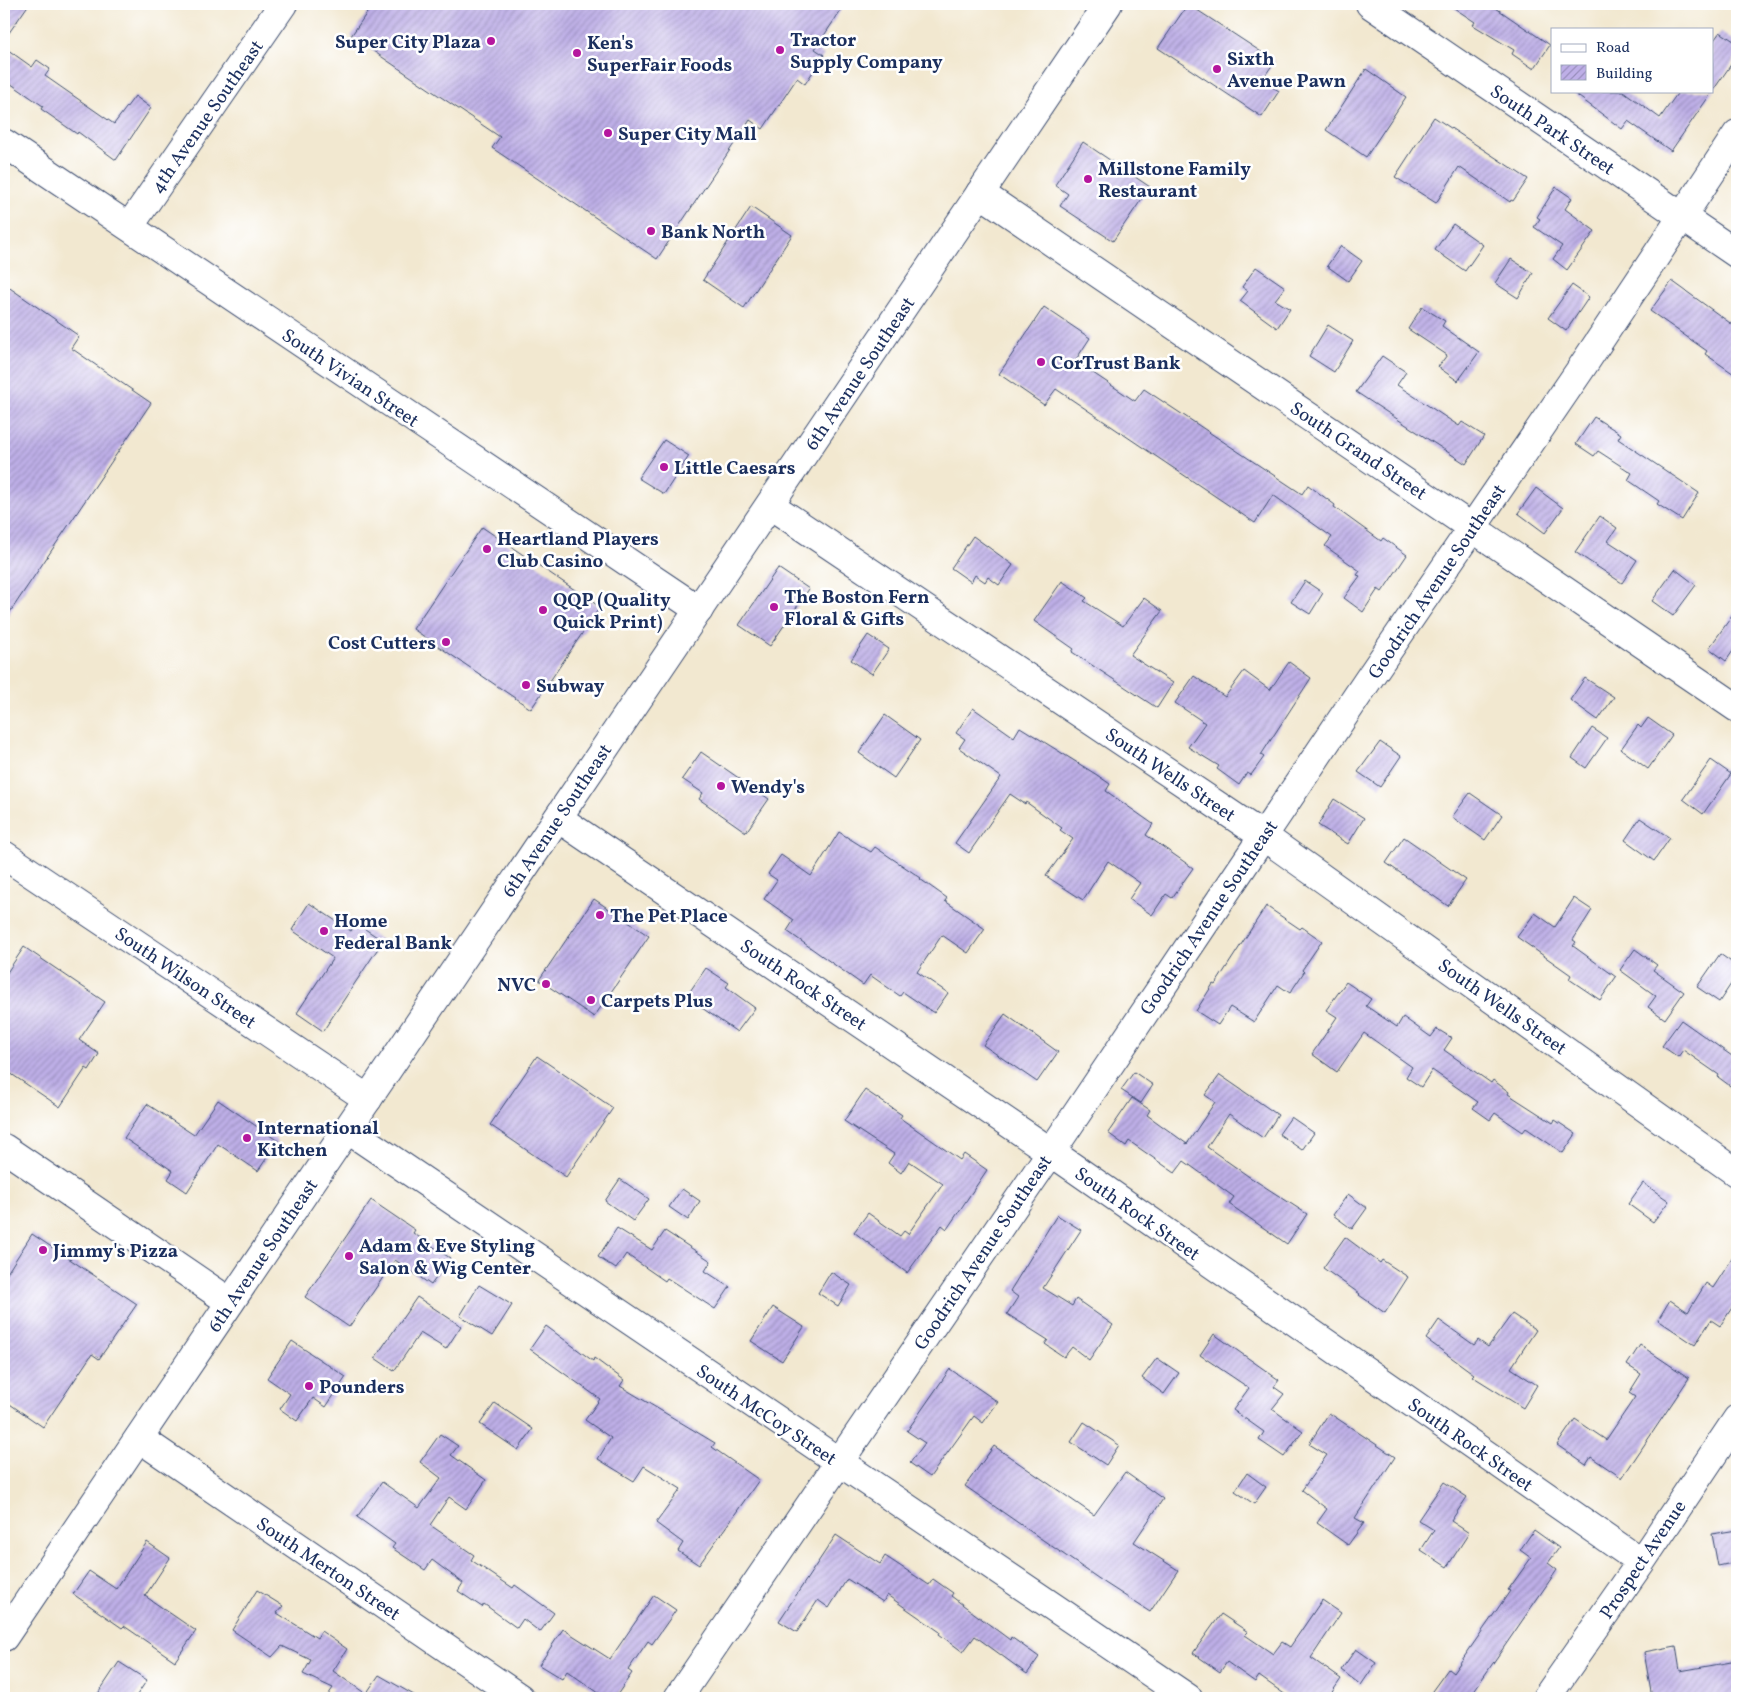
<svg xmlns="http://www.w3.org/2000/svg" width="1741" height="1702" viewBox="0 0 1741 1702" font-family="Vollkorn,serif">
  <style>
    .building { fill: url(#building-hatch) }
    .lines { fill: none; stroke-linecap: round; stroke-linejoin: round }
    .minor-casing { stroke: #3b4b6f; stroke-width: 30 }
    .highway-casing { stroke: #3b4b6f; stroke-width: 30 }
    .minor { stroke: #fff; stroke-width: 28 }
    .highway { stroke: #fff; stroke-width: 28 }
    .poi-dot { fill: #b5179e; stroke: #fff; stroke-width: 2 }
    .labels { text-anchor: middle; stroke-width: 5; stroke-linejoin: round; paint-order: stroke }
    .poi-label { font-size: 19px; font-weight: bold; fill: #1b2f5e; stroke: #fff; text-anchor: start }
    .street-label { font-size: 19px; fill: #1b2f5e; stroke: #fff }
  </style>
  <defs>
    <pattern id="building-hatch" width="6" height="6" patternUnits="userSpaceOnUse" patternTransform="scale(1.25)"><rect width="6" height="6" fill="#beafe7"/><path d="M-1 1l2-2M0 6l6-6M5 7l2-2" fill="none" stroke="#9a8fbe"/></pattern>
  </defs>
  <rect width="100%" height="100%" fill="#fff"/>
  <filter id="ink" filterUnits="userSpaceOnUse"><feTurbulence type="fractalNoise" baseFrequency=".02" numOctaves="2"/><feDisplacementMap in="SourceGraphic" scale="10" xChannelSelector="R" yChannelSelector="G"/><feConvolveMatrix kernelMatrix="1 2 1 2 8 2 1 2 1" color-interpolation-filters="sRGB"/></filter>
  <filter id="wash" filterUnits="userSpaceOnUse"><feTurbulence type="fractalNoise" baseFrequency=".0096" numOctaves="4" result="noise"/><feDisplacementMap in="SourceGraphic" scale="20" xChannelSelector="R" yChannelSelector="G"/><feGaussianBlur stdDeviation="1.12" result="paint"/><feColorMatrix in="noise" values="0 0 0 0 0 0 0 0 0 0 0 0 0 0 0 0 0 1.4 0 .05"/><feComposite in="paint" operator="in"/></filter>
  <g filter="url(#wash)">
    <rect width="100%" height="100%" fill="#f2e8d0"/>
    <g id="blocks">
      <path class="building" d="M 4,4 L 29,4 L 4,40 Z
        M 373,4 L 845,4 L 815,49 L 824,55 L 805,84 L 797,78 L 763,129 L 750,120 L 657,259 L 492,148 L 500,137 L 351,36 Z
        M 1188,4 L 1275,61 L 1262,80 L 1279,91 L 1262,117 L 1158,48 Z
        M 1448,4 L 1490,4 L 1550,45 L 1534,69 L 1512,54 L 1514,50 L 1473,25 L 1475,22 Z
        M 1720,32 L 1737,43 L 1737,56 L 1671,151 L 1628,121 L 1622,129 L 1571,91 L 1623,91 L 1660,118 L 1679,91 L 1712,91 L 1712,43 Z
        M 4,47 L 32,67 L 37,60 L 50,69 L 45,76 L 114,124 L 135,96 L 151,108 L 116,160 L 78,132 L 77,134 L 41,109 L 43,106 L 4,79 Z
        M 1366,69 L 1406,97 L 1366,157 L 1326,130 Z
        M 1434,117 L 1528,179 L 1513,201 L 1511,200 L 1510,202 L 1459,167 L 1436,203 L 1395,177 Z
        M 1083,142 L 1150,187 L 1113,241 L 1060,206 L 1068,194 L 1055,185 Z
        M 1556,187 L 1572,198 L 1565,209 L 1595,231 L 1567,270 L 1553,259 L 1562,246 L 1534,227 L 1540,219 L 1537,217 Z
        M 751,207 L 792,235 L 744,308 L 703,280 Z
        M 1453,224 L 1483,245 L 1465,271 L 1435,250 Z
        M 1341,246 L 1362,261 L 1348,281 L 1327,266 Z
        M 1511,259 L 1533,273 L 1518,298 L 1495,283 Z
        M 1256,267 L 1285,287 L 1275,300 L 1290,309 L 1277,328 L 1240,301 L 1248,291 L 1242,287 Z
        M 1672,281 L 1737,328 L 1737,376 L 1705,354 L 1707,351 L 1650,311 Z
        M 4,284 L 79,336 L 71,348 L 151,403 L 4,621 Z
        M 1572,285 L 1589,297 L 1566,331 L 1548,318 Z
        M 1044,307 L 1090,338 L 1075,361 L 1135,401 L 1144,389 L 1302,494 L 1308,485 L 1335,505 L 1334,507 L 1381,541 L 1383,538 L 1407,555 L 1382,592 L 1378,589 L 1363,612 L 1344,598 L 1360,576 L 1357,575 L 1360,571 L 1325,546 L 1332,537 L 1273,495 L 1255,523 L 1056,389 L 1044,405 L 999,374 Z
        M 1422,307 L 1445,321 L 1442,326 L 1479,352 L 1458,381 L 1438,367 L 1447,355 L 1408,329 Z
        M 1328,325 L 1353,341 L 1334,372 L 1309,356 Z
        M 1382,356 L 1406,372 L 1397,385 L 1459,426 L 1462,422 L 1484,436 L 1466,464 L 1356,392 Z
        M 1594,417 L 1621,434 L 1618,439 L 1699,493 L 1682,520 L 1657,504 L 1659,501 L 1628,480 L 1632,473 L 1598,451 L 1594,456 L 1576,444 Z
        M 664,440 L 689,456 L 664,494 L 638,478 Z
        M 1536,488 L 1563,508 L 1545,533 L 1518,513 Z
        M 1600,516 L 1617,528 L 1608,541 L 1637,560 L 1622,583 L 1575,552 Z
        M 482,527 L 600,607 L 531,709 L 413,629 Z
        M 973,536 L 1013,565 L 999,585 L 988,577 L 985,582 L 975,575 L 971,582 L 951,568 Z
        M 778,568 L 809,589 L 770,646 L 739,625 Z
        M 1675,569 L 1696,585 L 1673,616 L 1652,601 Z
        M 1062,581 L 1087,598 L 1084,601 L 1123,626 L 1144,598 L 1162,611 L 1130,655 L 1173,683 L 1157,708 L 1072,652 L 1074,649 L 1034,621 Z
        M 1305,581 L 1323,593 L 1310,614 L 1291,602 Z
        M 1737,609 L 1737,645 L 1726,661 L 1709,648 Z
        M 868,635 L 889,649 L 872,674 L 851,660 Z
        M 1289,662 L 1311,678 L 1261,755 L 1264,757 L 1251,775 L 1247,773 L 1239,785 L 1217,769 L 1219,766 L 1188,747 L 1205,723 L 1175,703 L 1194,676 L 1225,697 L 1244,671 L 1270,690 Z
        M 1585,678 L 1614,697 L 1598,720 L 1570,700 Z
        M 973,708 L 1014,737 L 1020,727 L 1097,775 L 1110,784 L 1106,791 L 1153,824 L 1146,835 L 1193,868 L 1172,898 L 1166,894 L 1152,915 L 1129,899 L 1140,883 L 1108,861 L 1083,900 L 1046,876 L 1073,839 L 1060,830 L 1062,828 L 1026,802 L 1025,804 L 1010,794 L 969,853 L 955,843 L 1001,777 L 959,748 L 965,739 L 956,733 Z
        M 885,715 L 920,740 L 894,778 L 859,753 Z
        M 1648,718 L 1672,735 L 1648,769 L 1621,749 L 1638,725 L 1641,728 Z
        M 1592,728 L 1607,738 L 1586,768 L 1572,758 Z
        M 1380,742 L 1401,756 L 1380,787 L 1358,772 Z
        M 701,752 L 769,799 L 746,832 L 699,799 L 703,793 L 682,779 Z
        M 1711,760 L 1731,774 L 1703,814 L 1683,799 Z
        M 1470,793 L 1502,815 L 1485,840 L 1452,817 Z
        M 1334,799 L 1364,818 L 1348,844 L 1318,825 Z
        M 1640,818 L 1670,838 L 1654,861 L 1625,840 Z
        M 839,832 L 871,852 L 875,847 L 921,878 L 920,879 L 947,898 L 945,901 L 985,929 L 968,953 L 942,935 L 917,972 L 948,993 L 934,1013 L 903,992 L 900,996 L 870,975 L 863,985 L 787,931 L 794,920 L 764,899 L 777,880 L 768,874 L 781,855 L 811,876 Z
        M 1404,837 L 1466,880 L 1448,906 L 1386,863 Z
        M 1574,898 L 1592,910 L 1573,940 L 1576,942 L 1573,946 L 1616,977 L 1600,1000 L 1569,979 L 1571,975 L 1517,937 L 1535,913 L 1555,927 Z
        M 594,899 L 649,936 L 594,1017 L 539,980 Z
        M 309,903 L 351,931 L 356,923 L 383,941 L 323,1031 L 297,1013 L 333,958 L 292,930 Z
        M 1266,906 L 1300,929 L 1302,927 L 1322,941 L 1302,970 L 1304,972 L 1290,993 L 1278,985 L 1254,1022 L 1230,1007 L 1218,1025 L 1196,1011 L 1213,984 L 1215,985 Z
        M 24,947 L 105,1002 L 79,1040 L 99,1054 L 89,1070 L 86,1068 L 60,1107 L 4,1069 L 4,977 Z
        M 1635,949 L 1657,965 L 1653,970 L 1684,992 L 1665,1019 L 1648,1007 L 1656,996 L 1620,970 Z
        M 1720,954 L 1737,966 L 1737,975 L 1719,1002 L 1697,987 Z
        M 706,968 L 729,983 L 726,987 L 755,1008 L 737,1032 L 686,997 Z
        M 1346,982 L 1371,999 L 1366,1006 L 1397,1027 L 1403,1017 L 1431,1037 L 1437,1029 L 1452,1038 L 1444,1050 L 1491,1083 L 1493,1080 L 1509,1092 L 1508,1094 L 1553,1123 L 1555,1120 L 1576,1134 L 1563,1153 L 1526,1128 L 1523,1132 L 1495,1113 L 1490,1120 L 1473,1108 L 1478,1102 L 1432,1070 L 1421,1087 L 1406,1077 L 1412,1067 L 1364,1033 L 1337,1072 L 1312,1054 L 1337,1017 L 1326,1010 Z
        M 1005,1014 L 1058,1052 L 1037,1082 L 983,1045 Z
        M 1681,1020 L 1732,1056 L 1737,1050 L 1737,1091 L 1718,1077 L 1719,1075 L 1683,1050 L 1678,1057 L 1662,1046 Z
        M 537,1056 L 613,1108 L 566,1177 L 490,1125 Z
        M 1134,1072 L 1153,1085 L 1141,1103 L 1121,1090 Z
        M 1220,1075 L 1278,1115 L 1263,1138 L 1229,1114 L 1207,1147 L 1248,1176 L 1307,1214 L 1287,1244 L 1229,1204 L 1234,1197 L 1184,1161 L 1175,1173 L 1129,1141 L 1126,1146 L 1108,1133 L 1132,1098 L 1150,1110 L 1147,1115 L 1187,1144 L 1215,1102 L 1205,1095 Z
        M 865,1090 L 902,1115 L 900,1118 L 960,1160 L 964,1154 L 987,1170 L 947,1229 L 942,1225 L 907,1273 L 854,1232 L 868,1213 L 900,1236 L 904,1231 L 908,1234 L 943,1184 L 909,1161 L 901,1173 L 888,1163 L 894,1154 L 844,1121 Z
        M 218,1100 L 278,1141 L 258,1171 L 218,1144 L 187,1192 L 168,1179 L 173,1171 L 124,1138 L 147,1104 L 194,1135 Z
        M 1291,1117 L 1314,1133 L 1302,1150 L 1279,1134 Z
        M 620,1179 L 649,1199 L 633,1221 L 605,1201 Z
        M 1643,1183 L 1669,1201 L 1653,1222 L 1628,1204 Z
        M 682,1189 L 700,1201 L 688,1220 L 669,1207 Z
        M 1348,1194 L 1367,1208 L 1352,1229 L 1333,1215 Z
        M 371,1200 L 415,1230 L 413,1233 L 450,1258 L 431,1285 L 395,1260 L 349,1327 L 305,1297 Z
        M 1057,1215 L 1081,1230 L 1043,1288 L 1072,1306 L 1076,1299 L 1113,1325 L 1089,1360 L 1072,1347 L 1064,1357 L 1045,1344 L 1048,1340 L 1007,1314 L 1018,1297 L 1010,1291 Z
        M 617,1228 L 652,1250 L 665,1231 L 711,1261 L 705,1271 L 730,1287 L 715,1309 L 667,1278 L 665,1281 L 626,1254 L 616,1269 L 598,1257 Z
        M 32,1234 L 137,1304 L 99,1359 L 92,1354 L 43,1427 L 4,1400 L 4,1278 Z
        M 1345,1237 L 1380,1263 L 1382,1260 L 1408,1277 L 1385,1313 L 1359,1295 L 1360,1294 L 1323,1268 Z
        M 1737,1251 L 1737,1300 L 1720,1326 L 1711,1320 L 1695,1345 L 1658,1320 L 1670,1300 L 1688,1312 L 1706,1283 L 1713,1288 Z
        M 831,1272 L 851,1285 L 838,1306 L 818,1293 Z
        M 479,1285 L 512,1305 L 492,1336 L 460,1316 Z
        M 417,1297 L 461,1326 L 446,1349 L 420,1333 L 394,1371 L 375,1358 Z
        M 773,1307 L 804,1327 L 782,1361 L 751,1341 Z
        M 1512,1314 L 1536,1330 L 1511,1368 L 1537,1385 L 1523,1408 L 1472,1376 L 1474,1374 L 1426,1339 L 1439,1320 L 1474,1345 L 1478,1340 L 1488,1347 Z
        M 546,1326 L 593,1361 L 594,1358 L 624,1380 L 620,1386 L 715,1443 L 712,1447 L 759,1480 L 699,1565 L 678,1551 L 683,1543 L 656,1523 L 681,1489 L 644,1466 L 634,1481 L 598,1459 L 611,1438 L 585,1420 L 600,1399 L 530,1349 Z
        M 1214,1334 L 1279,1380 L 1274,1387 L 1284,1394 L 1272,1409 L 1303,1431 L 1284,1457 L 1259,1440 L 1264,1432 L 1233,1410 L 1249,1388 L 1200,1355 Z
        M 292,1341 L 346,1377 L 326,1407 L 313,1398 L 297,1421 L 280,1409 L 290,1394 L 267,1378 Z
        M 1640,1345 L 1689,1378 L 1622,1478 L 1591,1457 L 1586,1465 L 1557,1445 L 1575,1419 L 1606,1440 L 1635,1397 L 1629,1393 L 1641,1374 L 1627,1365 Z
        M 1157,1358 L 1179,1373 L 1164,1394 L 1142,1378 Z
        M 950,1369 L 998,1402 L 983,1423 L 974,1416 L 930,1477 L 910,1463 L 925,1443 L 907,1431 Z
        M 495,1403 L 533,1429 L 518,1450 L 480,1424 Z
        M 1329,1413 L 1395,1457 L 1355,1518 L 1364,1523 L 1348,1545 L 1317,1523 L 1327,1509 L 1302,1490 L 1327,1455 L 1309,1444 Z
        M 1084,1422 L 1119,1445 L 1106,1465 L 1071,1442 Z
        M 440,1434 L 458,1446 L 451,1455 L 486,1480 L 466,1509 L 449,1497 L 430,1525 L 474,1555 L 471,1560 L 513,1588 L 515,1585 L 554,1613 L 540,1632 L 523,1619 L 517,1628 L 484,1604 L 482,1607 L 458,1591 L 463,1583 L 432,1560 L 425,1570 L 392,1548 L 395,1544 L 357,1517 L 382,1482 L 419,1508 L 441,1478 L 420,1462 Z
        M 994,1446 L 1094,1515 L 1125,1472 L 1163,1499 L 1134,1542 L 1178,1570 L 1150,1612 L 1105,1583 L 965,1486 Z
        M 1247,1473 L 1266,1487 L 1254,1504 L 1235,1491 Z
        M 1444,1482 L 1467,1497 L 1451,1521 L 1469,1533 L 1447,1567 L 1421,1550 L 1434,1530 L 1418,1520 Z
        M 1534,1530 L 1559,1548 L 1548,1563 L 1557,1570 L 1469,1698 L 1427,1698 L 1448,1669 L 1453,1673 L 1510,1591 L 1508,1590 L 1531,1558 L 1520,1550 Z
        M 1737,1530 L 1737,1562 L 1718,1566 L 1712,1534 Z
        M 836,1535 L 880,1564 L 885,1556 L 929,1585 L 933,1579 L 953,1593 L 951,1596 L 1010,1640 L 1011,1637 L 1039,1657 L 1027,1674 L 975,1636 L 963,1652 L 939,1634 L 940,1632 L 887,1595 L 883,1602 L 847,1579 L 829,1608 L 818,1600 L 797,1632 L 779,1621 Z
        M 147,1542 L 170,1558 L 145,1596 L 196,1631 L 175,1661 L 124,1626 L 122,1628 L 73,1594 L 89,1571 L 116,1589 Z
        M 257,1590 L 283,1606 L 277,1613 L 317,1638 L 321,1631 L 347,1649 L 333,1671 L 366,1694 L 379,1675 L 419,1698 L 326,1698 L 333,1688 L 303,1674 L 311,1660 L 282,1646 L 272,1657 L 232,1630 Z
        M 654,1595 L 676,1610 L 652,1644 L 648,1641 L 628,1670 L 632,1673 L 615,1698 L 606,1698 L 567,1671 L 562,1679 L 539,1665 L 563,1629 L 610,1659 Z
        M 1322,1600 L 1341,1613 L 1311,1658 L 1341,1679 L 1328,1698 L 1290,1698 L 1259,1676 L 1255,1682 L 1227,1662 L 1220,1672 L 1193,1653 L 1221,1614 L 1248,1632 L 1245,1635 L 1273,1654 L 1282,1642 L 1290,1647 Z
        M 1676,1646 L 1680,1671 L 1737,1661 L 1737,1698 L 1652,1698 L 1644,1652 Z
        M 1356,1649 L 1376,1663 L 1361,1685 L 1341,1670 Z
        M 119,1662 L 147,1680 L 135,1698 L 95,1698 Z"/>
    </g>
  </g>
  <g filter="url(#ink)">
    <use href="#blocks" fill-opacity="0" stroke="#3b4b6f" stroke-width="1"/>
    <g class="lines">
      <g class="minor-casing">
        <path id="minor" d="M 1370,4 L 1737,254
          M 4,143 L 699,610
          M 980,193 L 1737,708
          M 129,227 L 283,4
          M 770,505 L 1263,836 L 1737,1173
          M 558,818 L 1051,1152 L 1641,1562
          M 4,855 L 368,1099
          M 347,1129 L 1188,1698
          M 4,1148 L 230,1302
          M 139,1438 L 520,1698
          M 678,1698 L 1051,1152 L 1368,680 L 1580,370 L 1737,134
          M 1546,1698 L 1641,1562 L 1737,1419"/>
      </g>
      <g class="highway-casing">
        <path id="highway" d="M 4,1637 L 1108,4"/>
      </g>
      <use href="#minor" class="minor"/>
      <use href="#highway" class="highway"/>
    </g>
  </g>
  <g class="poi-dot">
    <circle cx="491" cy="41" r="5"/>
    <circle cx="780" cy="50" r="5"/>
    <circle cx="577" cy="53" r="5"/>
    <circle cx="1217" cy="69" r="5"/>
    <circle cx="608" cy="133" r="5"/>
    <circle cx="1088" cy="179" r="5"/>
    <circle cx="651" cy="231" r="5"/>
    <circle cx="1041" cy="362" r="5"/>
    <circle cx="664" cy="467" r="5"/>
    <circle cx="487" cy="549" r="5"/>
    <circle cx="774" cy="607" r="5"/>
    <circle cx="543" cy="610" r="5"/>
    <circle cx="446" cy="642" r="5"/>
    <circle cx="526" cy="685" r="5"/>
    <circle cx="721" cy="786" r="5"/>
    <circle cx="600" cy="915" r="5"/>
    <circle cx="324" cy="931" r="5"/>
    <circle cx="546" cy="984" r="5"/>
    <circle cx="591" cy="1000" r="5"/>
    <circle cx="247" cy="1138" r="5"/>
    <circle cx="43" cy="1250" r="5"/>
    <circle cx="349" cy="1256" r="5"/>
    <circle cx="309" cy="1386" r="5"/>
  </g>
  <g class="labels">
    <g class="poi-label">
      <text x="790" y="46">Tractor<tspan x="790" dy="22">Supply Company</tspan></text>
      <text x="481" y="48" text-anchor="end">Super City Plaza</text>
      <text x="587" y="49">Ken's<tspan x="587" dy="22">SuperFair Foods</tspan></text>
      <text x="1227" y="65">Sixth<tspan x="1227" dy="22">Avenue Pawn</tspan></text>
      <text x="618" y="140">Super City Mall</text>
      <text x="1098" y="175">Millstone Family<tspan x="1098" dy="22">Restaurant</tspan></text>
      <text x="661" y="238">Bank North</text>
      <text x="1051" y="369">CorTrust Bank</text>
      <text x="674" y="474">Little Caesars</text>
      <text x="497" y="545">Heartland Players<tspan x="497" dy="22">Club Casino</tspan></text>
      <text x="784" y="603">The Boston Fern<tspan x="784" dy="22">Floral &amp; Gifts</tspan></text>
      <text x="553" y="606">QQP (Quality<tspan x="553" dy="22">Quick Print)</tspan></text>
      <text x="436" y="649" text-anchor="end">Cost Cutters</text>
      <text x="536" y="692">Subway</text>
      <text x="731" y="793">Wendy's</text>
      <text x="610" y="922">The Pet Place</text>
      <text x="334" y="927">Home<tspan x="334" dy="22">Federal Bank</tspan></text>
      <text x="536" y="991" text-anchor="end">NVC</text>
      <text x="601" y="1007">Carpets Plus</text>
      <text x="257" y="1134">International<tspan x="257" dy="22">Kitchen</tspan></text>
      <text x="359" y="1252">Adam &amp; Eve Styling<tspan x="359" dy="22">Salon &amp; Wig Center</tspan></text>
      <text x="53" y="1257">Jimmy's Pizza</text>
      <text x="319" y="1393">Pounders</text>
    </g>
    <g class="street-label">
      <text transform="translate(206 116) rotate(-55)" y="7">4th Avenue Southeast</text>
      <text transform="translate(1553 129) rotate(34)" y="7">South Park Street</text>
      <text transform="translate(859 373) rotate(-56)" y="7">6th Avenue Southeast</text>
      <text transform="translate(351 377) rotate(34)" y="7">South Vivian Street</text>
      <text transform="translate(1359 450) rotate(34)" y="7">South Grand Street</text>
      <text transform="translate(1436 581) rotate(-56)" y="7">Goodrich Avenue Southeast</text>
      <text transform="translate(1171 774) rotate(34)" y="7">South Wells Street</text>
      <text transform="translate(556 820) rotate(-56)" y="7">6th Avenue Southeast</text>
      <text transform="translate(1208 917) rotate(-56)" y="7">Goodrich Avenue Southeast</text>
      <text transform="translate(186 977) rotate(34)" y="7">South Wilson Street</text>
      <text transform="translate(804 984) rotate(34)" y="7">South Rock Street</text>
      <text transform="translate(1503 1006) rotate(35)" y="7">South Wells Street</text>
      <text transform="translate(1138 1213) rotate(35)" y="7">South Rock Street</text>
      <text transform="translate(982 1252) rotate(-56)" y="7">Goodrich Avenue Southeast</text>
      <text transform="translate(262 1255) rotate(-56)" y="7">6th Avenue Southeast</text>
      <text transform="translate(767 1414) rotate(34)" y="7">South McCoy Street</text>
      <text transform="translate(1471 1444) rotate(35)" y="7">South Rock Street</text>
      <text transform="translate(1642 1559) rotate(-56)" y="7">Prospect Avenue</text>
      <text transform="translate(329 1568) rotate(34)" y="7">South Merton Street</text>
    </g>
  </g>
  <rect width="1741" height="1702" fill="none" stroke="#fff" stroke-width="20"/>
  <rect x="1551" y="28" width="162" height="65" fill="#ffffff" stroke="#a4acbf"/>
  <rect x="1561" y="44" width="25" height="8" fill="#ffffff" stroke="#a4acbf"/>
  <text x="1596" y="52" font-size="15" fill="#1b2f5e">Road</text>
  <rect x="1561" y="65" width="25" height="15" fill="url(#building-hatch)" stroke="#a4acbf"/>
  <text x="1596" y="78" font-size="15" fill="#1b2f5e">Building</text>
</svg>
